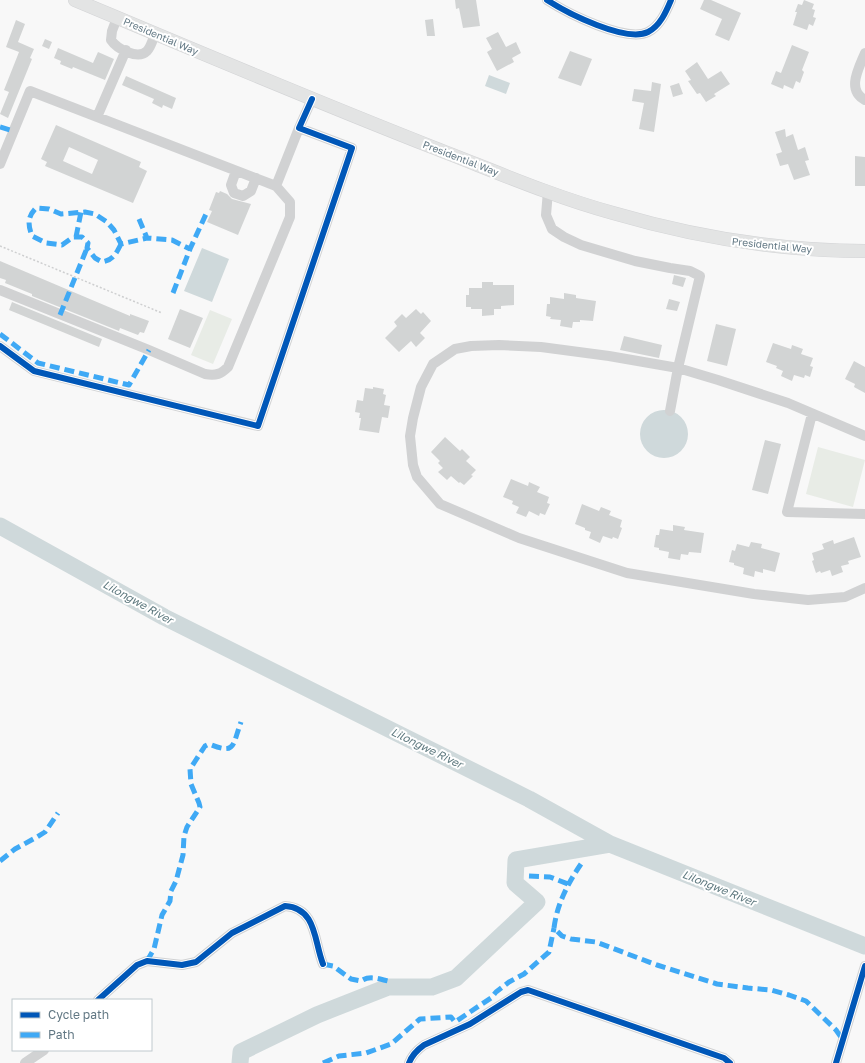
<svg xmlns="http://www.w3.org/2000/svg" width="865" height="1063" viewBox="0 0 865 1063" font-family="'Golos Text',sans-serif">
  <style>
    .green { fill: #e8ece6 }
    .water { fill: #cfd9db }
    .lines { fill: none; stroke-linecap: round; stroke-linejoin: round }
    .river { stroke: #cfd9db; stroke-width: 17 }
    .building { fill: #d2d4d4; fill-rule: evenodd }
    .major-casing { stroke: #d3d4d6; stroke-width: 14 }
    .path { stroke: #cecfd0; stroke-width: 1.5; stroke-dasharray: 2 2; stroke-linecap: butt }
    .minor { stroke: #d1d2d3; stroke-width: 10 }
    .major { stroke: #e3e4e4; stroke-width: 13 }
    .quiet { stroke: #3fa9f5; stroke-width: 5; stroke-dasharray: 10 5; stroke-linecap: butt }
    .cycleway-casing { stroke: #fff; stroke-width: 8 }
    .cycleway { stroke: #0057b8; stroke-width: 6 }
    .labels { text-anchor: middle; stroke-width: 4; stroke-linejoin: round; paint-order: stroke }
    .street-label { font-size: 10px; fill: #627884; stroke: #fff }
    .water-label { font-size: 11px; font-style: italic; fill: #5d787e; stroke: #fff }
  </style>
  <rect width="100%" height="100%" fill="#f8f8f8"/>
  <path class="green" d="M 210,310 L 232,319 L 213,364 L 191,355 Z
    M 818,447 L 865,460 L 853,507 L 806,494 Z"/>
  <path class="water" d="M 489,75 L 510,83 L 506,94 L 485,86 Z
    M 202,248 L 229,259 L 212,302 L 184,291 Z
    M640 434a24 24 0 1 1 48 0a24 24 0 1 1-48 0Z"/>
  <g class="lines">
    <path class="river" d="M 0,526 L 164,617 L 529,799 L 610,844 L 865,946
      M 240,1063 L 241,1052 L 317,1015 L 388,987 L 432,987 L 456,978 L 537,902 L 515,883 L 516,860 L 610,844"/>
  </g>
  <path class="building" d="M 455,0 L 476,0 L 480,26 L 463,28 L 459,8 L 456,9 Z
    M 704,0 L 711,0 L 741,13 L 729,41 L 715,35 L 722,19 L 700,9 Z
    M 804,0 L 814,4 L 812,9 L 815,10 L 813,17 L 816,18 L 813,26 L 809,24 L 807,30 L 793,25 L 797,12 L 795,12 L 798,4 L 802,5 Z
    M 433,19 L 435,36 L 427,36 L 425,20 Z
    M 16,20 L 25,24 L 18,42 L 34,49 L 30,58 L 32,59 L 8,118 L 0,114 L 9,92 L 4,90 L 19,52 L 6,47 Z
    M 498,32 L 506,47 L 516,42 L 521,53 L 512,58 L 514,62 L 497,71 L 487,52 L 492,49 L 486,38 Z
    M 45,39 L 52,42 L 49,49 L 42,46 Z
    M 792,45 L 809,52 L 802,70 L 804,72 L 800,83 L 796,81 L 793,89 L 784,85 L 783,89 L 771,84 L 776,71 L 781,73 Z
    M 58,48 L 93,63 L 98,52 L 114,59 L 105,80 L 73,67 L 72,69 L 60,64 L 61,61 L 54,58 Z
    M 570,51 L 592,59 L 581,86 L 558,78 Z
    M 697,62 L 708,79 L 721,71 L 730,84 L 714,94 L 716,96 L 706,102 L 700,93 L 697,94 L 688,81 L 691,80 L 685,71 Z
    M 126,76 L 176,98 L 172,109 L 163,105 L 162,108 L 152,103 L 154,99 L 122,85 Z
    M 652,82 L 661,84 L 654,132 L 639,129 L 644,103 L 632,101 L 634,89 L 651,91 Z
    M 679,83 L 683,94 L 673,97 L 670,86 Z
    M 56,125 L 141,162 L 139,167 L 147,171 L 133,203 L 45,166 L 47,162 L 41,159 ZM 69,147 L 98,160 L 92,174 L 63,161 Z
    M 785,129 L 786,137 L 793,134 L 798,150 L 805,147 L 809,160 L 805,161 L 810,175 L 794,180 L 788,164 L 780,166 L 776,154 L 782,152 L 775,132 Z
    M 855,156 L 865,157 L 865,186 L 855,186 Z
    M 220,191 L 227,194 L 232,199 L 251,204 L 238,235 L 207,222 L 212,211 L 209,210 L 216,192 L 219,193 Z
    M 0,261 L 130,316 L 130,314 L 149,321 L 144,333 L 140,332 L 138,335 L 120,328 L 119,331 L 32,296 L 32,294 L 5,283 L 6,280 L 0,278 Z
    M 674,275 L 686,278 L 683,287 L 672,284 Z
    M 482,282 L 493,282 L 493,285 L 514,285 L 514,305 L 501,306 L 501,309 L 494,309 L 494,315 L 482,316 L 482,309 L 471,309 L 471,307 L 466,307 L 466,295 L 469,295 L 469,288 L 482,288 Z
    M 564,293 L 576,295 L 576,298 L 596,301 L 593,321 L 580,320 L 580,322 L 573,322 L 572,328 L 560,326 L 561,320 L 550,319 L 551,317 L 546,316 L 547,304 L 550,304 L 550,297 L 564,299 Z
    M 669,299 L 680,302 L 677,311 L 666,309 Z
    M 12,302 L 102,339 L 99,347 L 9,310 Z
    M 180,309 L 203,318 L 190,348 L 168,339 Z
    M 416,309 L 421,314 L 423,312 L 431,321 L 420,333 L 425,338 L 416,347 L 411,341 L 399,352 L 385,338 L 397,326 L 394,322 L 402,314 L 406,318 Z
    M 716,324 L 736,329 L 727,366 L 707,361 Z
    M 624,336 L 662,345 L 659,358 L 620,350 Z
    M 773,343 L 791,349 L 792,345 L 803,349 L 801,354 L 813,358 L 810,366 L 813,367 L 810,377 L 805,375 L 804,378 L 794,375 L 792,381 L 781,376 L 783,371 L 776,368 L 777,366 L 766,362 Z
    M 854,361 L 865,367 L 865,393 L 854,387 L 855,384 L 845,379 Z
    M 373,387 L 384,389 L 383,394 L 386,395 L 384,405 L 390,406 L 388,418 L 382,417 L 379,433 L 359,430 L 361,418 L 359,418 L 360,413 L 355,412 L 357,400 L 363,401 L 365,388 L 373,389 Z
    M 445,437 L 460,451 L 462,449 L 470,457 L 466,461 L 476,470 L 471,475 L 473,476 L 464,485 L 460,482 L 459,483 L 451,476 L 447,480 L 438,472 L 443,468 L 438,463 L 440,461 L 431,452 Z
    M 765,440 L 781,444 L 768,494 L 752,490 Z
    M 511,479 L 528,486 L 529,482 L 540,487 L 537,492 L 549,497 L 547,503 L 550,504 L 545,515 L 540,513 L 539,516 L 529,511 L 526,517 L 516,513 L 519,507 L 512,504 L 513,501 L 503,497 Z
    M 582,504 L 599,511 L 601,507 L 611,511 L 609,515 L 622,520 L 620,527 L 622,528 L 618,539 L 613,537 L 612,539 L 603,536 L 600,543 L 589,538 L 591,532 L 585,530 L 585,528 L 575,524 Z
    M 673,525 L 685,527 L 684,530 L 704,533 L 701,553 L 689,552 L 688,555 L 681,554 L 680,560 L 668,558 L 669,552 L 659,550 L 659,548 L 654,547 L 656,535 L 659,535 L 660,529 L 673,531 Z
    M 854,537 L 861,557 L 848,561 L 849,564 L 841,566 L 843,572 L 832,576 L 830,570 L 821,573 L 820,571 L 816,573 L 812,561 L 814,560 L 812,553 L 824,549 L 822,544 L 833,540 L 834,544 Z
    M 751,542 L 762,544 L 761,548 L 780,553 L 775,572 L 763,569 L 763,573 L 755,571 L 754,577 L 743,574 L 744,568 L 734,565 L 734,563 L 729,562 L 732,550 L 735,551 L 737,544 L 749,547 Z"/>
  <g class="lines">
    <g class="major-casing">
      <path id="major" d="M 75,0 C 194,50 312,100 432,147 C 492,170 551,196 613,213 C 695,237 779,251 865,251"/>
    </g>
    <path class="path" d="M 0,246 L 162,313"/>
    <path class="minor" d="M 547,0 C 567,13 626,43 648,32 C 660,26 666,12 671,0
      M 117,18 L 112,31 L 111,40 C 117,49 138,60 147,51 C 151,47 153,39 155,34
      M 865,53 C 859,68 846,90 865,100
      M 97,117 L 126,50
      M 0,164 L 30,91 L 276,186 L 290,202 L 290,217 L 228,367 C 221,374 216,376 205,374 L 149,350 L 0,290
      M 236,171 L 231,185 L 234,193 L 243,196 L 251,191 L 256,178
      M 276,186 L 299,128
      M 548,191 L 546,215 L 552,229 L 564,237 L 581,245 L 635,261 L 670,268 L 690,271 L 700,276 L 678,368 L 670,411
      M 0,346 L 34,371 L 258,426 L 352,148 L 299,128 L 312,99
      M 812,414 L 787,512 L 865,514
      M 865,436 L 788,403 L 718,380 L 678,368 L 609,356 L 541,347 L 499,345 L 471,346 L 455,349 L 433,364 L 421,387 L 413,418 L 410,436 L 413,465 L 417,477 L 440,504 L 519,538 L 627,573 L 754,594 L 808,600 L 845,597 L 865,588
      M 98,1000 L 137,965 L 147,961 L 182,965 L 196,962 L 232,933 L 285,906 C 317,908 314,942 323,964
      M 25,1063 L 44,1050
      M 409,1063 C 412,1055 417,1050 424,1045 L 470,1024 L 521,992 L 528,990 L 724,1058 L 730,1063
      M 836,1063 L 865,966"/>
    <use href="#major" class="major"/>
    <path class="quiet" d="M 0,127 L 13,131
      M 139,219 L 147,238 L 172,240 L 190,249
      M 76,237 L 81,212
      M 121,244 C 116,254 113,260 102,262 L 95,258 L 87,248 L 88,243 L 82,237 L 73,237 L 62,245 L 46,243 L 32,236 C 28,225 27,217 36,208 L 49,209 L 61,214 L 85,212 L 95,214 L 107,222 L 114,230 L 121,244 L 147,238
      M 173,293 L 190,249 L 206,214
      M 60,315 L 87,248
      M 0,334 L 38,363 L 129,385 L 149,350
      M 0,861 L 15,849 L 37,837 L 45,832 L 58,813
      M 581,864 C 568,883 557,904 554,928 L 562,936 L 571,939 L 596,942 L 657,965 L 717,984 L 748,988 L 771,990 L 789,995 L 806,1001 L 836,1030 L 843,1040
      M 529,876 L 550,877 L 568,884
      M 147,961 L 154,949 L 162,915 L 170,901 L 171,891 L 176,881 L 183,855 L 184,836 L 187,827 L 200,807 L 199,803 L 191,784 L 190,769 L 205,746 L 209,744 C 236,755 232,746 241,722
      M 323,964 L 333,966 L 351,979 L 361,981 C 369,975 379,979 388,981
      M 323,1063 L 339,1056 L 366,1053 L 391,1044 L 420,1019 L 451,1017 L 455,1022 L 491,998 L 496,992 L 509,982 L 524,974 L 549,952 L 554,928"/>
    <g class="cycleway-casing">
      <path id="cycleway" d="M 547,0 C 567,13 626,43 648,32 C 660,26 666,12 671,0
        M 0,346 L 34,371 L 258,426 L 352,148 L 299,128 L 312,99
        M 98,1000 L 137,965 L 147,961 L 182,965 L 196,962 L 232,933 L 285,906 C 317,908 314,942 323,964
        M 409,1063 C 412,1055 417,1050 424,1045 L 470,1024 L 521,992 L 528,990 L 724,1058 L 730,1063
        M 836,1063 L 865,966"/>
    </g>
    <use href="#cycleway" class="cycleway"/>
  </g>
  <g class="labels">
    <g class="street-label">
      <text transform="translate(161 36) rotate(23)" y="4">Presidential Way</text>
      <text transform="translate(461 158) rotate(21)" y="4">Presidential Way</text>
      <text transform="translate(772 245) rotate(6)" y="4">Presidential Way</text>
    </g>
    <g class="water-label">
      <text transform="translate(138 602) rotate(29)" y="4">Lilongwe River</text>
      <text transform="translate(427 748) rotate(26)" y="4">Lilongwe River</text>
      <text transform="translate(719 888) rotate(22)" y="4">Lilongwe River</text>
    </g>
  </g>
  <rect x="12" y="999" width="140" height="52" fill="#ffffff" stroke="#c0c9ce"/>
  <rect x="20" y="1012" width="20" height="6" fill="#0057b8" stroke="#c0c9ce"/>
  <text x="48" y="1019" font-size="12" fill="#627884">Cycle path</text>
  <rect x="20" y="1032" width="20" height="6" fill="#3fa9f5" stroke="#c0c9ce"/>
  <text x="48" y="1039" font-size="12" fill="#627884">Path</text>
</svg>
